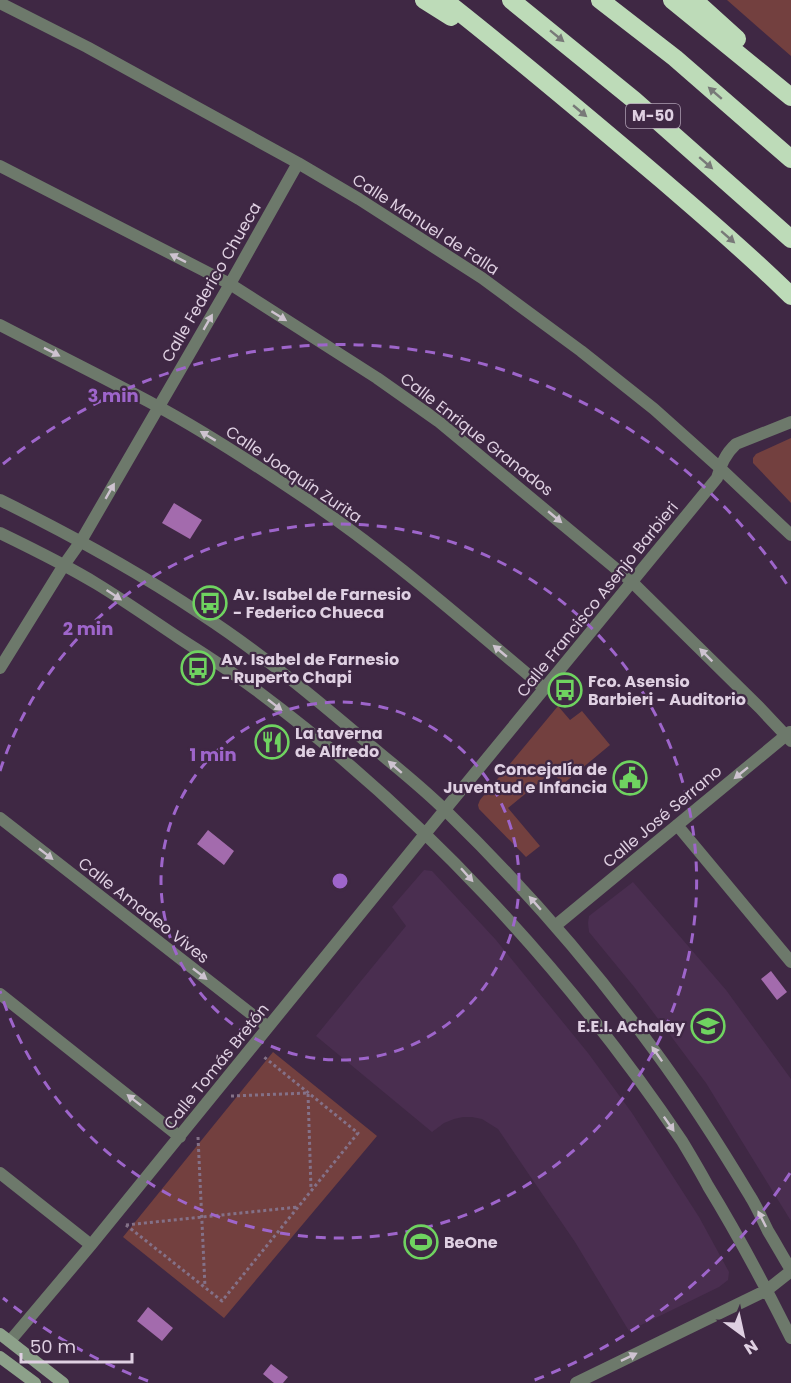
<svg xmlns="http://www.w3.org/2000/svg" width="791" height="1383" viewBox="0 0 791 1383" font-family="Poppins,sans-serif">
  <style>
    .built { fill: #4a2e50 }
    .green { fill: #73403f }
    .water { fill: #a36bad }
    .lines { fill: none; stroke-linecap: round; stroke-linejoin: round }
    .path { stroke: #847188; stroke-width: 3; stroke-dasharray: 3 3; stroke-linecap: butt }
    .street { stroke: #6d796b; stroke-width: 12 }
    .secondary { stroke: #8da18a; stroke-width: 12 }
    .highway { stroke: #bddbb8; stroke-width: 18 }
    .oneway { fill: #787978 }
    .oneway2 { fill: #cec3d0 }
    .ring { fill: none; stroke: #9e65cb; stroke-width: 3; stroke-dasharray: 10 8 }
    .labels { text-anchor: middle; stroke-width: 4.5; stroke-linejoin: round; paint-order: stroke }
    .shield { fill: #3f2844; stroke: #af9eb3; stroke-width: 1.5 }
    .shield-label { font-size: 15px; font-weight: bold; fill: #dfd0e2 }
    .street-label { font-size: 16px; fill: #dfd0e2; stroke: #3f2844 }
    .poi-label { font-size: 16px; font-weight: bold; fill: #dfd0e2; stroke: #3f2844; text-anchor: start }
    .centre { fill: #9e65cb; stroke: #3f2844; stroke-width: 3 }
    .ring-label { font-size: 18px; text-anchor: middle; font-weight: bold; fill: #9e65cb; stroke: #3f2844; stroke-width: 4.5; stroke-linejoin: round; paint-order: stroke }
  </style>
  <rect width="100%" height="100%" fill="#3f2844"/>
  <path class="built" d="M 424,870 L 432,871 L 496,940 L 588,1053 L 632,1113 L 699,1217 L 729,1272 L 728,1280 L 719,1287 L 629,1331 L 575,1242 L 498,1129 L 482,1119 L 472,1117 L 463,1117 L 454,1119 L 444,1123 L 432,1132 L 316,1036 L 406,926 L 392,907 Z
    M 633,882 L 726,990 L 791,1079 L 791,1221 L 706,1083 L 635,988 L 589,932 L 588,923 L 589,916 Z"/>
  <path class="green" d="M 727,0 L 791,0 L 791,56 Z
    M 791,438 L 791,503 L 753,463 L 753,458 L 756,454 Z
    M 558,706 L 570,720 L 582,711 L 610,745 L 563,784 L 552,772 L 508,808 L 540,846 L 526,857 L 479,809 L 478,805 L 480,800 Z
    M 273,1052 L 377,1136 L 224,1318 L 123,1237 Z"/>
  <path class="water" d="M 174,503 L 202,520 L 190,539 L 162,523 Z
    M 208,830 L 234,851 L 224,865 L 197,844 Z
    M 771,971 L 787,992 L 777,1000 L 761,979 Z
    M 148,1307 L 173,1328 L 162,1341 L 137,1321 Z
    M 271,1364 L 288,1377 L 283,1383 L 274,1383 L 263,1374 Z"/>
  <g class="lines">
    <path class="path" d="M 231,1096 L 308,1093 L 311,1189
      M 198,1137 L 205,1287
      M 126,1225 L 222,1301 L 358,1133 L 264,1057
      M 126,1225 L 298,1207"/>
    <path class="street" d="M 0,3 L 87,47 L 298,163 L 359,199 L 482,278 L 581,351 L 654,409 L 720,468 L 791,535
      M 0,166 L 230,284 L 377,378 L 438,421 L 632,582 L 760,708 L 791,741
      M 0,325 C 52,352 105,378 157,406 C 205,432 251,462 296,492 C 384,550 464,621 545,689
      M 0,500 C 69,534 137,571 201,614 C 261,653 316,699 370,745 C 396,767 423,788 447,812 C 522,885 592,965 654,1050 C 688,1096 720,1146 750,1196 C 757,1207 762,1219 768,1231 C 776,1244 783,1257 791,1270
      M 0,533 C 33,549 66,565 97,584 C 125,601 152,620 179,638 C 205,655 231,671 256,690 C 421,813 567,970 682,1141 C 691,1156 700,1171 708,1186 C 738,1235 765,1286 791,1338
      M 0,668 L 64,565 L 81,541 L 230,284 L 298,163
      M 0,818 L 268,1027
      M 677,825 L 791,962
      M 555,926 L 790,732
      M 0,994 L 180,1137
      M 0,1173 L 91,1245
      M 10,1341 L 91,1245 L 425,834 L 717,478 C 721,465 725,454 736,444 L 791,422
      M 576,1383 L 767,1290 L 791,1271"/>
    <path class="secondary" d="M 0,1334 L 63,1383
      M 0,1357 L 35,1383"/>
    <path class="highway" d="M 424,0 L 451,17
      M 444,0 C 518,58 590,119 662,180 C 706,218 750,255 791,296
      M 511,0 L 634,100 L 791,239
      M 600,0 L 675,58 L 791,159
      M 672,0 L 791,97
      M 694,0 L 737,39"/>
  </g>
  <defs><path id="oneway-solid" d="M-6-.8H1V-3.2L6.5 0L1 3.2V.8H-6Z" transform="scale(1.5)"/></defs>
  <g class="oneway">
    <use href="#oneway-solid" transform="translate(557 36) rotate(39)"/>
    <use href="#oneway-solid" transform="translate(715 93) rotate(-139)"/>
    <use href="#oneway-solid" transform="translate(580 111) rotate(40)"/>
    <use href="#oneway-solid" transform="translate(706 163) rotate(41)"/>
    <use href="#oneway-solid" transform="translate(728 237) rotate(41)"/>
  </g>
  <g class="oneway2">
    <use href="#oneway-solid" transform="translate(178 258) rotate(-153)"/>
    <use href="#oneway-solid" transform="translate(279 316) rotate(32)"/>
    <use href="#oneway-solid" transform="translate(208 322) rotate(-60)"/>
    <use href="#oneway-solid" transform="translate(52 352) rotate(27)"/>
    <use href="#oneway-solid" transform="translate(208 436) rotate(-149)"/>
    <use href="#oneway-solid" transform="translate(110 491) rotate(-60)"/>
    <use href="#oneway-solid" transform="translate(555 517) rotate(40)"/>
    <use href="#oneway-solid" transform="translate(114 595) rotate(34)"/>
    <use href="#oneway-solid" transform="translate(500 651) rotate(-140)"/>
    <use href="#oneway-solid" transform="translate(706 655) rotate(-135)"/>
    <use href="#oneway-solid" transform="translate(275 705) rotate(38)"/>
    <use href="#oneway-solid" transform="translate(395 767) rotate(-139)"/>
    <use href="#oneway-solid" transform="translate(741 773) rotate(141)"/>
    <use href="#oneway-solid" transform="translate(46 854) rotate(38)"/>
    <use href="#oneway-solid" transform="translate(467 875) rotate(48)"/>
    <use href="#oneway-solid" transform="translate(535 903) rotate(-131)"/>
    <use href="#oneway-solid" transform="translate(200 974) rotate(38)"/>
    <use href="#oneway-solid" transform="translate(657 1054) rotate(-125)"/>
    <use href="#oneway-solid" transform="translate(134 1100) rotate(-142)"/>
    <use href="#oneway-solid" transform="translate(669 1124) rotate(55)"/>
    <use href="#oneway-solid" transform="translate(762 1219) rotate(-117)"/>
    <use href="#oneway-solid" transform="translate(629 1357) rotate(-26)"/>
  </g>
  <g class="ring">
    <circle cx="340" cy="881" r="179"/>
    <path d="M0 771A357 357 0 1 1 0 991"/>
    <path d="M790 1173A536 536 0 0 1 532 1381M148 1381A536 536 0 0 1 3 1298M3 464A536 536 0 0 1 790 589"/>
  </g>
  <defs>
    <g id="bus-ring" transform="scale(1.725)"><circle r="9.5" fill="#3f2844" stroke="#6fd360" stroke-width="1.5"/><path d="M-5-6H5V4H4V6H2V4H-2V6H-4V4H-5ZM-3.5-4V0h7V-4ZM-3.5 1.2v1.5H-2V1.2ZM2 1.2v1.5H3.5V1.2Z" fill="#6fd360"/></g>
    <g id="restaurant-ring" transform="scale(1.725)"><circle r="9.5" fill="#3f2844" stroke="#6fd360" stroke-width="1.5"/><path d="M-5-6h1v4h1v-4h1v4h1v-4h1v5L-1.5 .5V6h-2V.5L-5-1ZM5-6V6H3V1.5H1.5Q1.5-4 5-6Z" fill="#6fd360"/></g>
    <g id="civic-ring" transform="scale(1.725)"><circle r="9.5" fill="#3f2844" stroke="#6fd360" stroke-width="1.5"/><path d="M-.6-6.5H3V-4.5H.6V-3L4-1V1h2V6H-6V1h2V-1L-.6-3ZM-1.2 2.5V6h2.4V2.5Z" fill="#6fd360"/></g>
    <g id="school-ring" transform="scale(1.725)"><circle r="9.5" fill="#3f2844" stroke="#6fd360" stroke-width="1.5"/><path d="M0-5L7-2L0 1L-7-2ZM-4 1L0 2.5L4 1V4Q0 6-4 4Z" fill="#6fd360"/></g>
    <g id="stadium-ring" transform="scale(1.725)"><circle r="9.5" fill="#3f2844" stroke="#6fd360" stroke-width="1.5"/><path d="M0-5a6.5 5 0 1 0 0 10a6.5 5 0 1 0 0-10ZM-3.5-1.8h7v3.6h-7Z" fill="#6fd360"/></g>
  </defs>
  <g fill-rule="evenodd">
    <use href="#bus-ring" x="210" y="603"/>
    <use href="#bus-ring" x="198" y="668"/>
    <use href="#bus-ring" x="565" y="690"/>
    <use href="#restaurant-ring" x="272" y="742"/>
    <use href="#civic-ring" x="630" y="778"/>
    <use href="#school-ring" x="708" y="1026"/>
    <use href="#stadium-ring" x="421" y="1242"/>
  </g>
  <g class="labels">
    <rect class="shield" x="626" y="104" width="54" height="24" rx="4.5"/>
    <g class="shield-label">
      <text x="653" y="121">M-50</text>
    </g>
    <g class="street-label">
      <text transform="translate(426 224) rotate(33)" y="6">Calle Manuel de Falla</text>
      <text transform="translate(211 282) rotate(-60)" y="6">Calle Federico Chueca</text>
      <text transform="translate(477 434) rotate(38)" y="6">Calle Enrique Granados</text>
      <text transform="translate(294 474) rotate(34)" y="6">Calle Joaquín Zurita</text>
      <text transform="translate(597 599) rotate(-51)" y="6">Calle Francisco Asenjo Barbieri</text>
      <text transform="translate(662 816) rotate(-40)" y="6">Calle José Serrano</text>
      <text transform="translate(144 910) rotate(38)" y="6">Calle Amadeo Vives</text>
      <text transform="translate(216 1066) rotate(-51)" y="6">Calle Tomás Bretón</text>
    </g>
    <g class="poi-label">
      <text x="233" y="600">Av. Isabel de Farnesio<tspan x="233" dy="18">- Federico Chueca</tspan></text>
      <text x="221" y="665">Av. Isabel de Farnesio<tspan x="221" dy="18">- Ruperto Chapi</tspan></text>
      <text x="588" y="687">Fco. Asensio<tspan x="588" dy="18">Barbieri - Auditorio</tspan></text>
      <text x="295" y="739">La taverna<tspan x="295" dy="18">de Alfredo</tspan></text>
      <text x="607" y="775" text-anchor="end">Concejalía de<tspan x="607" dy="18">Juventud e Infancia</tspan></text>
      <text x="685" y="1032" text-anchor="end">E.E.I. Achalay</text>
      <text x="444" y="1248">BeOne</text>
    </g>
  </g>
  <circle cx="340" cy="881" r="9" class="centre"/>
  <g class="ring-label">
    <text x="113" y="402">3 min</text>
    <text x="88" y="635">2 min</text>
    <text x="213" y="761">1 min</text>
  </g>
  <g transform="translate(743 1335) rotate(147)" stroke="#3f2844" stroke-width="4.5" paint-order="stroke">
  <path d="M0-4.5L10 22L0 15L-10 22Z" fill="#dfd0e2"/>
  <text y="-9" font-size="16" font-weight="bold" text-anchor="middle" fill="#dfd0e2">N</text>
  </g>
  <path d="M21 1353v9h111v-9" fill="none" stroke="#dfd0e2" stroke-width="3"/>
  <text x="30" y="1353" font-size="18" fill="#dfd0e2" stroke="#3f2844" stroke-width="4.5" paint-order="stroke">50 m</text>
</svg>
